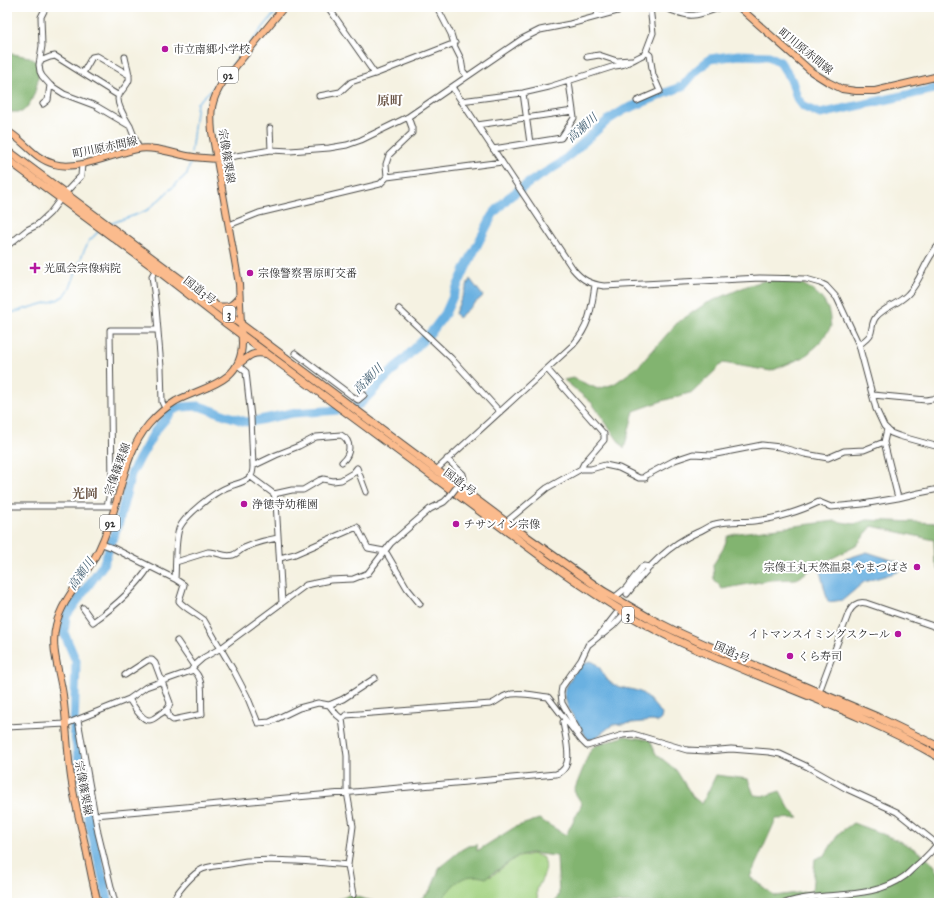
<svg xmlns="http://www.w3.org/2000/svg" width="946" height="910" viewBox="0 0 946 910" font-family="'IM FELL Great Primer','Noto Serif JP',serif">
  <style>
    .green { fill: #a3d281; stroke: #677e56 }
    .forest { fill: #82b46f; stroke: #56704d }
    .water { fill: #6ab1e1; stroke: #4a6e86 }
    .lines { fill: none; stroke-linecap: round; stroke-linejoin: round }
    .stream { stroke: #6ab1e1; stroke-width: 1.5 }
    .river { stroke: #6ab1e1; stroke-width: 9 }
    .minor-casing { stroke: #494946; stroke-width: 7 }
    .major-casing { stroke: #494946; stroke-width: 8 }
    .highway-casing { stroke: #494946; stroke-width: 9 }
    .minor { stroke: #fff; stroke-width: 5 }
    .major { stroke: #fbbb8d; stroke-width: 6 }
    .highway { stroke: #fbbb8d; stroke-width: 7 }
    .minor-bridge-casing { stroke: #494946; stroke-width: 7; stroke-linecap: butt }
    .minor-bridge { stroke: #fff; stroke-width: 5 }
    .poi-dot { fill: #b5179e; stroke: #fff; stroke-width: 1.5 }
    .labels { text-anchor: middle; stroke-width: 4; stroke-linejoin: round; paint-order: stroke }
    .shield { fill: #fff; stroke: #6b6b6b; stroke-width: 1 }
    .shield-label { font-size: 10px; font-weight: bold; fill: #2b2b2b }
    .poi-label { font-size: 11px; fill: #2b2b2b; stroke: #fff; text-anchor: start }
    .street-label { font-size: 11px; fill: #2b2b2b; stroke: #fff }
    .water-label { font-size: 12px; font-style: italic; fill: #446174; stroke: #fff }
    .quarter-label { font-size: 13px; font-weight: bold; fill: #6b5647; stroke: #fff }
  </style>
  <rect width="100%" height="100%" fill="#fff"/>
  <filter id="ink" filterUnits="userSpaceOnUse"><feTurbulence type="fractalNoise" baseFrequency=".025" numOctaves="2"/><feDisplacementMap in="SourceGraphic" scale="8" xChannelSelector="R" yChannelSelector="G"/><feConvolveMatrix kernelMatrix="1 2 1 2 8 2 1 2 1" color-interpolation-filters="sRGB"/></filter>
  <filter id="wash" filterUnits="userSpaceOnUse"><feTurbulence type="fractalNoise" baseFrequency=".012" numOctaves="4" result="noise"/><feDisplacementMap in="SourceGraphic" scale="16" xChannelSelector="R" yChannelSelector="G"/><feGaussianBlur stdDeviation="0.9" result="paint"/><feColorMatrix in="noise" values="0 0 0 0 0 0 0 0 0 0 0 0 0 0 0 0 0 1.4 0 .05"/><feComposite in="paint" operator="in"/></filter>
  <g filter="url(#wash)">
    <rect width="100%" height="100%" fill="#f5f2e2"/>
    <path class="green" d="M 532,854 L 542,857 C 551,869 541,878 537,890 C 536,893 538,899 539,903 L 419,903 L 449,867 L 491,868 L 490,877 L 515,858 Z"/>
    <path class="forest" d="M 7,53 L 30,57 L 39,64 C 39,80 35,102 22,112 L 7,112 Z
      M 789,277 C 802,284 819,291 826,305 C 830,311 830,320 831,327 L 819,344 L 804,357 L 771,371 L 723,363 L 693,392 L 662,401 L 634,411 L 624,449 L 592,403 L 564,380 L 573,378 L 598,389 L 614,384 L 638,367 L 677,323 L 705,304 L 747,286 L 773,278 Z
      M 867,520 L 939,523 L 939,571 L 935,560 L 934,540 L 872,526 L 856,546 L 817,566 L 796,579 L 770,580 L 722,589 L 714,579 L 713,565 L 723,549 L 728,536 L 739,533 L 835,521 L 854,524 Z
      M 625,736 L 650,740 L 656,754 L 676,770 L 693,797 L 702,804 L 716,775 L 748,779 L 754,795 L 765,796 L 780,791 L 789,808 L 799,818 L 776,819 L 750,877 L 775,896 L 812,891 L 815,859 L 825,855 L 839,833 L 853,823 C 876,832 929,848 938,872 C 941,880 939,894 939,903 L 555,903 L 559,894 L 557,856 L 530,853 L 518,856 L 486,878 C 461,871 453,885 439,903 L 415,903 L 430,892 L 440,867 L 461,850 L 468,846 L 477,845 L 477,851 L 515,827 L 539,819 L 566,835 L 582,804 L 574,791 L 589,753 L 595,746 Z
      M 348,895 L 380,903 L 333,903 C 337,898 344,899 348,895 Z"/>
    <path class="water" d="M 470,279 L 483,296 L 458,318 L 455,313 Z
      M 867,552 L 901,563 L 898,572 L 864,582 L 843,600 L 828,602 L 820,571 L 830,564 Z
      M 590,661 C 601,663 603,678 611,683 C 619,689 631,688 640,692 C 647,695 657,709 662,714 L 661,719 L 658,722 L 652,721 L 612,725 L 594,739 L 589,740 L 586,737 L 568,708 L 564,692 C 569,681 577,664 590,661 Z"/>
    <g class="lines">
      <path class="stream" d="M 191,153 L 197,103 L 215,86 L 280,7
        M 110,224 C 123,218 137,216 149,209 L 187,174 L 190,164
        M 7,314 L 57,300 L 65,295 L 70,288 L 83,253 L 89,241 L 100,230"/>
      <path class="river" d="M 109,903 L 88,817 L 74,730 L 76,661 L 64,633 L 66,616 L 103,565 L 119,522 L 131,474 L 155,431 L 173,410 L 181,407 L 199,406 L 246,422 L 255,421 L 292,413 L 342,410 L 360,404 L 433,330 L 445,314 L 466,267 L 493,214 L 508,198 L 530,182 L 561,163 L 608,120 L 624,110 L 683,86 L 696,71 L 710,59 L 738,55 L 769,56 L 780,62 L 792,81 L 797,98 L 804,107 L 820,114 L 939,88"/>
    </g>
  </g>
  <g filter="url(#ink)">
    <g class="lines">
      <g class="minor-casing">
        <path id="minor" d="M 46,7 L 41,17 L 42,46 L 39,65 L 40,72 L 42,76 L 50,85 L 64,94 L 96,106 L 130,126 L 139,149
          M 328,7 L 375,74 L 455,43
          M 437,7 L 451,34 L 455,47 L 461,59 L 463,71 L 467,76
          M 596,7 L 598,16
          M 663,7 C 690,18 693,18 721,7
          M 125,57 C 126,64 130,73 129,80 C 127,87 118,92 118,99 C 118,108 126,119 130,126
          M 587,57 L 599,55 L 617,61 L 631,60
          M 40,61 L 50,57 L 55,56 L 119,96
          M 83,73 L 92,57 L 97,56 L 129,75
          M 452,87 L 573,269 C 582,280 590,284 604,286 L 760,278 L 806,279 L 820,283 L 826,286 L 837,298 L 859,345 L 876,409 L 884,426 L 891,433 L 899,436 L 939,447
          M 523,93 L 530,143
          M 319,96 L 340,92 L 351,82 L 375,74
          M 461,101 L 523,93 L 549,87 L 615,66 C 626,66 635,58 645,54 L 653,33 L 650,7
          M 637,101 L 660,91 L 653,75 L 650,55 L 646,52
          M 43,104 L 48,100 L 50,85
          M 477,125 L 573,111
          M 270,128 L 271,150
          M 493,149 L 561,138 L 574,118 L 569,82
          M 218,159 L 271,150 L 290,151 L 329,148 L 347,145 L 361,140 L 408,117 L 522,39 L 540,30 L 570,24 L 632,7
          M 387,177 L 386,164 L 389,155 L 412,133 L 412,128 L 408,117
          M 229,225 L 259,213 L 380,184 L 387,177 L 502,162
          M 7,246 L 27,230 L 37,225 L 50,213 L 65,193 L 81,176 L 82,164
          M 156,269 L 152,276 L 156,307 L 161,367 L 162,402 L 165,408
          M 399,309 L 451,358 L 500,412
          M 859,345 C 863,342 867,339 870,335 C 873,329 871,323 876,317 C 884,307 899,304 908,294 C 922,280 924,260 939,245
          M 295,353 L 352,396 L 358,400 L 364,395
          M 873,395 L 926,400 L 939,398
          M 887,429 L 884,442 L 898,498
          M 447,459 L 463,474 L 464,478
          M 253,466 L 276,455 L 299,446 L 316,437 L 341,435 C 352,441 351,454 342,462
          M 581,469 L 591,469 L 605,465 L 619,468 L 639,478 L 645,478 L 645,476 L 675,460 L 693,454 L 711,455 L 762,445 L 780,447 L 805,454 L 828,458 L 844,451 L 864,450 L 884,442
          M 436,470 L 573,345 C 590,325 591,310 595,285
          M 251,477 L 274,494 L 276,502 L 282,602
          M 274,494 L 292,490 L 303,490 L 320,480 L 323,479 L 333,481 L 341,480 L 353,473 L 357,468 L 366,492
          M 7,506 L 115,506
          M 107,506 L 112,485 L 110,330 L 158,330
          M 506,522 L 547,488 L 581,469 L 584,463 L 604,440 L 604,434 L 547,369
          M 102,544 L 113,548 L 175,579 L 184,585 L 179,601 C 183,607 197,614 204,620 L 235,673 L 247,696 L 258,723 L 270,722 L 299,708 L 318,703 L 329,705 L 343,699 L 375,678
          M 280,558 L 295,554 L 357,527 L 368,548 L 384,551 L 387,554 L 407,588 L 420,604
          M 176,562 L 208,552 C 216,551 225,558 233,555 C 237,554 240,550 244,548 C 255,543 266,540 278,538
          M 175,579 C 176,565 175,542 179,529 C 184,516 214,492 228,487 C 234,484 245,483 250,477 C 253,474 253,470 253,466 L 251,418 L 246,372 L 238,365
          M 627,594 C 647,568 668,545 698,532 C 704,530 709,525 715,524 C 728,521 741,522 754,521 C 775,519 801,511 819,502 L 831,507 L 863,504 L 898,498 L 919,493 L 939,489
          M 614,598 L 626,588 L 642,567 L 644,566 L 650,567
          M 83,608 L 93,622 C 114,607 135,589 149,567
          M 603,634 L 613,626 L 625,613
          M 177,641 L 194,666
          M 125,675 L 148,660 L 152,660 L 155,663 L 170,703 C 169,709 165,711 160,714 C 157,716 153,720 149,720 C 141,720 133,705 129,699
          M 819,692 L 849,612 C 853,605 858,601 866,603 L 939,628
          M 329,705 L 337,715 L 342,719 L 347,756 L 347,792 L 353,826 L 348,865 L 353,895
          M 167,710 L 169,717 L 173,720 L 202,714 C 200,698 206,679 192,669
          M 342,719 L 346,715 L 491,704 C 497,702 501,697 507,695 C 519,691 536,696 548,697 L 582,741 L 587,746 L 623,735 L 633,734 L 687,750 L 708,751 L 731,749 L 769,752 L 780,754 L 808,767 L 847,789 L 897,812 L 937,844 L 939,850
          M 78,720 L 98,833 L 115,903
          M 7,727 L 66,724 L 129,699 L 146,687 L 191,671 L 194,666 L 203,658 L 221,648 L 306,585 L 330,580 L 353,579 L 368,573 L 391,543 L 430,509 L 444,502 L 448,498
          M 579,732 L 562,703 L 561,693 L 562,687 L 581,660 L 588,645 L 598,637 L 616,614
          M 95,815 L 556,774 C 576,769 565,737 563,722 L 565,720
          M 172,903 C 176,893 190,877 199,871 C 206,866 215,866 223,865 C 231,864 239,862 247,861 C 281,859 314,862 348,865
          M 785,903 C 823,890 870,902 905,876 C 909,873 912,869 916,866 C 924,859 934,850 939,841"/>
      </g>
      <g class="major-casing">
        <path id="major" d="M 739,7 L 812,72 L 828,82 L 842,89 L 856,91 L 875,91 L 939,76
          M 7,131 C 24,140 34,159 54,164 C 78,171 112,154 137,149 C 154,146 171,153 187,156 C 197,158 208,158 218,159
          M 218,306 C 229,308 233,305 239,297
          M 238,365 C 248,357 252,351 266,354
          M 98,903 C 92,882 89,861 84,840 C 80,822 75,803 72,784 C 67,755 67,724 63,695 C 60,673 50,648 56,625 C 61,604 75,588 87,570 C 96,557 103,542 108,527 C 122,493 124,453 149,424 C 157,415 166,407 176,401 C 205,386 242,383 242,343 L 239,284 L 212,132 C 210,111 211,100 223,82 L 284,7"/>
      </g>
      <g class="highway-casing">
        <path id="highway" d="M 7,150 L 506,522 L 603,591 L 651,619 L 673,630 L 706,645 L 877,717 L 939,747
          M 7,159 L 156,269 L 227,324 L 546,560 C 586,589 626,616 670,637 C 759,680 854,708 939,757"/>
      </g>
      <use href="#minor" class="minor"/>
      <use href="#major" class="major"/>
      <use href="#highway" class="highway"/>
      <g class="minor-bridge-casing">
        <path id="minor-bridge" d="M 448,498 L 464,478"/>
      </g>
      <use href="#minor-bridge" class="minor-bridge"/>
    </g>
  </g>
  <g class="poi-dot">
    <circle cx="165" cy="49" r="4"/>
    <path d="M33 262h4v4h4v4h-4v4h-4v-4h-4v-4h4z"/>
    <circle cx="250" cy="273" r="4"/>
    <circle cx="244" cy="504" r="4"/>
    <circle cx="456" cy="524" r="4"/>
    <circle cx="917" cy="567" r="4"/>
    <circle cx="898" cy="634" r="4"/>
    <circle cx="790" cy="656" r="4"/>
  </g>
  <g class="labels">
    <g class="shield">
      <rect x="218" y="67" width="20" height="16" rx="3"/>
      <rect x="223" y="306" width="12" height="16" rx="3"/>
      <rect x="100" y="515" width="20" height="16" rx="3"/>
      <rect x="622" y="607" width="12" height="16" rx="3"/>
    </g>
    <g class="shield-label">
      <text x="228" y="79">92</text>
      <text x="229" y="318">3</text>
      <text x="110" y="527">92</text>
      <text x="628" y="619">3</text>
    </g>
    <g class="poi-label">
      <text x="173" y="53">市立南郷小学校</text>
      <text x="44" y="272">光風会宗像病院</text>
      <text x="258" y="277">宗像警察署原町交番</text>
      <text x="252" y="508">浄徳寺幼稚園</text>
      <text x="464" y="528">チサンイン宗像</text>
      <text x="909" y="571" text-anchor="end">宗像王丸天然温泉 やまつばさ</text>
      <text x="890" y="638" text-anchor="end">イトマンスイミングスクール</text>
      <text x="798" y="660">くら寿司</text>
    </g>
    <g class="street-label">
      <text transform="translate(806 51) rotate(39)" y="4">町川原赤間線</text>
      <text transform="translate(105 147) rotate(-12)" y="4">町川原赤間線</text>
      <text transform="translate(227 156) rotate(81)" y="4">宗像篠栗線</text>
      <text transform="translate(200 290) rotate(38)" y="4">国道3号</text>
      <text transform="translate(117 469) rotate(-70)" y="4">宗像篠栗線</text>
      <text transform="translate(460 482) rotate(37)" y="4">国道3号</text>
      <text transform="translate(732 652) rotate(23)" y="4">国道3号</text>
      <text transform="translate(84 788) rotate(80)" y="4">宗像篠栗線</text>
    </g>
    <g class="water-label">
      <text transform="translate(582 128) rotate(-42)" y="4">高瀬川</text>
      <text transform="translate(368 379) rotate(-45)" y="4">高瀬川</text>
      <text transform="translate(81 574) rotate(-55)" y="4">高瀬川</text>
    </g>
    <g class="quarter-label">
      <text x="390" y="105">原町</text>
      <text x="85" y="498">光岡</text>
    </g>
  </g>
  <rect width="946" height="910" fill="none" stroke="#fff" stroke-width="24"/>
</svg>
